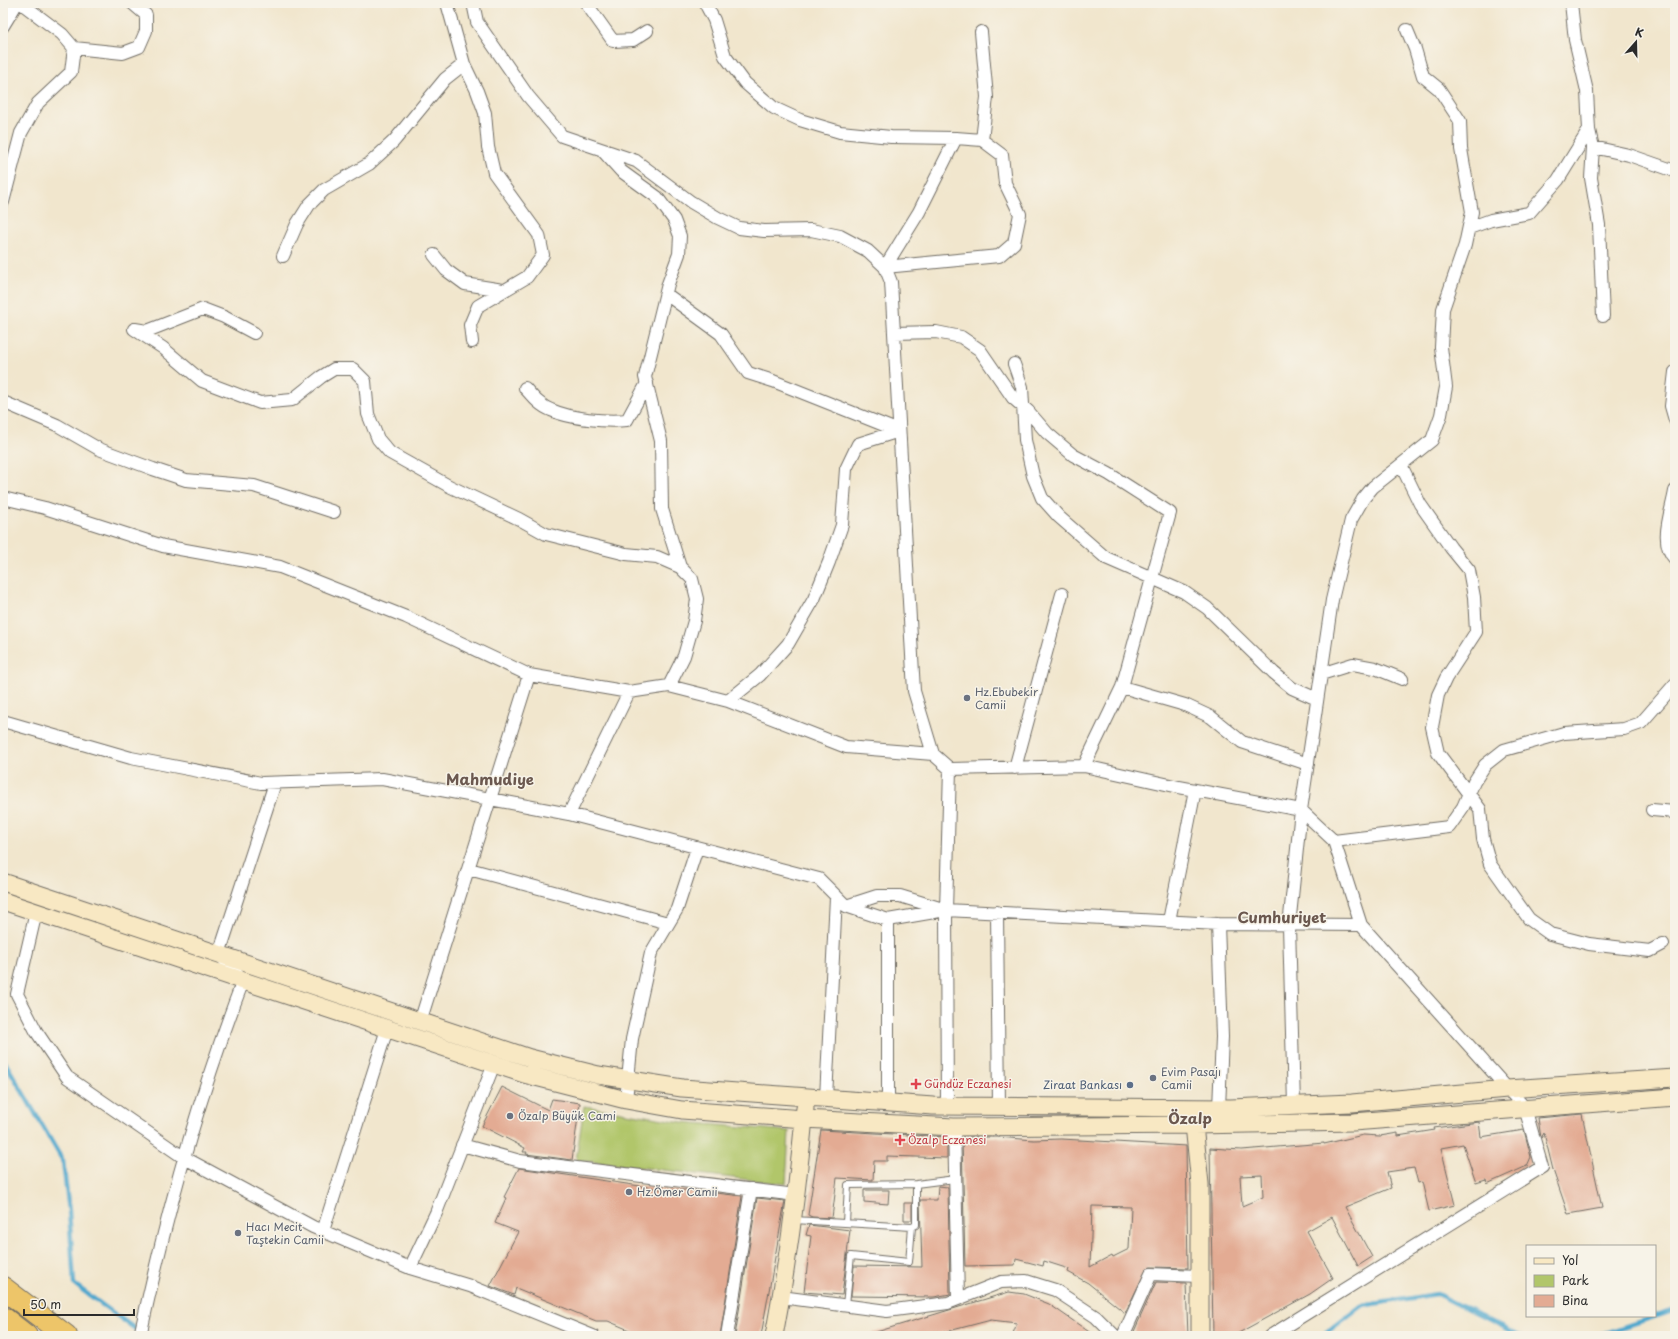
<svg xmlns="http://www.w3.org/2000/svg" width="1678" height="1339" viewBox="0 0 1678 1339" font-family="'Playpen Sans',sans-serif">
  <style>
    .green { fill: #b1c66a; stroke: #6e784a }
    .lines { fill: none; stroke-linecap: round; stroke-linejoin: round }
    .stream { stroke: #51a8cd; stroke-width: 4.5 }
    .building { fill: #e3ab93; fill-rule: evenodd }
    .lane-casing { stroke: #706c64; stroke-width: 8 }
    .street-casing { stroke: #706c64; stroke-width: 14 }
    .secondary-casing { stroke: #706c64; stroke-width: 19 }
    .highway-casing { stroke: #706c64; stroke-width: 24 }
    .lane { stroke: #fff; stroke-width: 6 }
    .street { stroke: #fff; stroke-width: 12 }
    .secondary { stroke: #f8e8c3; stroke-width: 17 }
    .highway { stroke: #edc569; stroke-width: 22 }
    .worship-dot { fill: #6b7280; stroke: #f7f3e8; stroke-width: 1.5 }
    .health-dot { fill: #e0444e; stroke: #f7f3e8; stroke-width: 1.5 }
    .service-dot { fill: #5c6f8a; stroke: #f7f3e8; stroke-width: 1.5 }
    .labels { text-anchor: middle; stroke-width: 3; stroke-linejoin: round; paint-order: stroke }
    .worship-label { font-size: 11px; fill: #5b616d; stroke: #f7f3e8; text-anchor: start }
    .health-label { font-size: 11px; fill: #be3a42; stroke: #f7f3e8; text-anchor: start }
    .service-label { font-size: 11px; fill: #4e5e75; stroke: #f7f3e8; text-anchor: end }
    .district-label { font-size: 15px; font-weight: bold; fill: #6b584f; stroke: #f7f3e8 }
  </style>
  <rect width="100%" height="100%" fill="#f7f3e8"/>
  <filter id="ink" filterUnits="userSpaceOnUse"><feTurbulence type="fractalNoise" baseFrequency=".025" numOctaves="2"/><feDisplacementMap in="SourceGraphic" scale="8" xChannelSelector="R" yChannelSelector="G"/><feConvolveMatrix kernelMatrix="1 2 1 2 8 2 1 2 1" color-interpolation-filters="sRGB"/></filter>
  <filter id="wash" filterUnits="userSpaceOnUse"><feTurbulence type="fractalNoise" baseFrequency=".012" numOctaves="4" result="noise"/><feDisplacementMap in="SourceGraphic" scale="16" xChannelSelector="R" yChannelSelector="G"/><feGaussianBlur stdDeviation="0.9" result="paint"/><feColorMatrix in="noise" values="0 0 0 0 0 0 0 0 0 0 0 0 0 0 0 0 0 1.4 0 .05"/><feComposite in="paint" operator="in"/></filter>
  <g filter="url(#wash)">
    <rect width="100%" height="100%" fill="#f1e6cd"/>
    <path class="green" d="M 584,1106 L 682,1122 L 789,1131 L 786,1184 L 576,1160 Z"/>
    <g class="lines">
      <path class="stream" d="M 3,1062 L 5,1062 L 63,1161 L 69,1211 L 74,1284 L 138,1331 L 150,1336
        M 1322,1336 L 1361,1306 L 1437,1294 L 1521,1336
        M 1596,1336 L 1675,1310"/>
    </g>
    <g id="blocks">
      <path class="building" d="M 502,1087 L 548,1110 L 552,1099 L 580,1103 L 572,1160 L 526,1154 L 527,1152 L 523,1152 L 525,1148 L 482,1126 Z
        M 1582,1114 L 1602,1208 L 1568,1214 L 1553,1170 L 1544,1133 L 1541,1138 L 1538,1118 Z
        M 1479,1122 L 1481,1137 L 1524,1130 L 1531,1157 L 1527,1166 L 1487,1184 L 1486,1180 L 1476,1183 L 1463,1144 L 1441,1148 L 1455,1205 L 1429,1211 L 1422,1182 L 1418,1183 L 1414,1168 L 1387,1172 L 1391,1188 L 1345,1207 L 1372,1257 L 1358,1266 L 1332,1217 L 1307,1231 L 1333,1278 L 1310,1294 L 1233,1336 L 1213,1336 L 1210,1148 L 1242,1150 L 1324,1143 L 1324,1144 L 1363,1135 L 1380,1136 L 1398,1133 L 1398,1136 L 1435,1130 L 1434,1128 ZM 1262,1175 L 1263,1197 L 1242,1206 L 1240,1176 Z
        M 821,1130 L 947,1137 L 947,1158 L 887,1156 L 887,1161 L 874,1161 L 873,1180 L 837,1178 L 832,1218 L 812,1217 L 808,1215 Z
        M 962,1137 L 997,1137 L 1034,1140 L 1061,1139 L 1186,1146 L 1188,1268 L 1151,1267 L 1147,1268 L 1125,1313 L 1088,1283 L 1068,1272 L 1069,1269 L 1044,1261 L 1043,1266 L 1016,1259 L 1015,1265 L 965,1266 ZM 1092,1206 L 1131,1207 L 1129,1249 L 1113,1257 L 1112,1255 L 1090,1267 Z
        M 519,1168 L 667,1190 L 689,1190 L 742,1196 L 720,1336 L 643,1336 L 608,1321 L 596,1321 L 516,1288 L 514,1295 L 490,1286 L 518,1232 L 495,1223 L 506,1198 L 504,1197 Z
        M 938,1186 L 948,1187 L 950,1294 L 934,1297 L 851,1296 L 854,1266 L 922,1267 L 920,1200 L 937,1200 Z
        M 864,1190 L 889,1190 L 888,1204 L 864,1202 Z
        M 757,1198 L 785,1201 L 761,1336 L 735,1336 Z
        M 904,1203 L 912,1203 L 912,1220 L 904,1220 Z
        M 809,1225 L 850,1230 L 842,1295 L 804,1292 L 811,1236 L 806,1235 Z
        M 1156,1282 L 1186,1283 L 1188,1336 L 1132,1336 Z
        M 1009,1292 L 1024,1294 L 1049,1304 L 1095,1336 L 1012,1336 L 1017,1323 L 991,1320 L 930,1336 L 874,1336 L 873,1333 Z"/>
    </g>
  </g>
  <g filter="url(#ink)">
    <use href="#blocks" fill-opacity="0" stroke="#706c64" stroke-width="1"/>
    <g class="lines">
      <g class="lane-casing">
        <path id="lane" d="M 794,1220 L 912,1227 L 909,1262 L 851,1256 L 846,1305
          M 846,1223 L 848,1185 L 916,1184 L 955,1179
          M 912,1227 L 916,1225 L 916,1184"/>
      </g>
      <g class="street-casing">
        <path id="street" d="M 21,3 L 62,34 L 74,48 L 123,53 L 139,47 L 146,31 L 146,15 L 132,3
          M 447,3 L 464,64 L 477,91 L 485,113 L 488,147 L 494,173 L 539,235 L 543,255 L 527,277 L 478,306 L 470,325 L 472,342
          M 473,3 L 477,22 L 528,96 L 562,136 L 636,161 L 691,202 L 718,218 L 739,228 L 764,231 L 811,230 L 840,236 L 868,251 L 885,267 L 891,282 L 894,333 L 914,691 L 933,754
          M 586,3 L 613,41 L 633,40 L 647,31
          M 705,3 L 714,20 L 725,56 L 745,83 L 774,108 L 800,120 L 840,132 L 891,137 L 956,138 L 982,140
          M 1571,3 L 1575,40 L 1587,91 L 1589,130 L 1593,147 L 1591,178 L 1599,225 L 1603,316
          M 3,26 L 17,3
          M 1593,147 L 1629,155 L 1675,171
          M 602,150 L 621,171 L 657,197 L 674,220 L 680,236 L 679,254 L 668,284 L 645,377 L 661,441 L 662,509 L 680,567 L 692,579 L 697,599 L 694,621 L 684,656 L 669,686
          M 3,202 L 21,133 L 38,103 L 71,72 L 74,48
          M 1469,228 L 1491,220 L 1529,213 L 1558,180 L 1589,130
          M 434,255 L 446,270 L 465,284 L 503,290
          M 283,256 L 297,224 L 309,205 L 324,190 L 369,164 L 394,141 L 445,79 L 464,64
          M 885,267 L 999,256 L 1014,243 L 1020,214 L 1005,183 L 1002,155 L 982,140 L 987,97 L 981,32
          M 885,267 L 919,212 L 956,138
          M 666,294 L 721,334 L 748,373 L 773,381 L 899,431 L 858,444 L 846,469 L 842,525 L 829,562 L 814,599 L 788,644 L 760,675 L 728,701
          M 134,329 L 163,348 L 202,381 L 260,403 L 292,400 L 321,377 L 334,369 L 353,369 L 365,381 L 368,414 L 378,439 L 390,453 L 449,486 L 519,519 L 546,534 L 626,554 L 657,557 L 680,567
          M 135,329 L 147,331 L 203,309 L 224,317 L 254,333
          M 894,333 L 936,332 L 961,337 L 980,350 L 1013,398 L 1028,411 L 1047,433 L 1073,455 L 1109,474 L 1170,513 L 1122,687 L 1084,766
          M 1014,364 L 1022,387 L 1025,440 L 1033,476 L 1042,498 L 1059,517 L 1106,558 L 1184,592 L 1207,608 L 1274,673 L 1292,688 L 1317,699
          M 1675,372 L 1671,406 L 1675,420
          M 525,388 C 533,397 540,406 551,410 C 571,419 605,422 627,420 L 647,383
          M 3,402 L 57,425 L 99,449 L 153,469 L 186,480 L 254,486 L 334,512
          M 1401,465 L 1420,504 L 1451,548 L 1469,570 L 1474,597 L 1476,632 L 1446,678 L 1438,695 L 1432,727 L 1438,753 L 1480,809 L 1483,839 L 1490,864 L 1529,919 L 1550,934 L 1589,944 L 1650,951 L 1663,944
          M 1675,491 C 1672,511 1658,542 1675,559
          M 3,498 L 45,508 L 163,546 L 280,567 L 406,617 L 529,675 L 629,692 L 669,686 L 728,701 L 846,747 L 933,754 L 950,769 L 1084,766 L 1179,787 L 1301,810 L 1334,841 L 1361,925 L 1525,1108 L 1542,1167 L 1270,1336
          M 1321,674 L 1353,664 L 1375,668 L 1402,679
          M 1122,687 L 1185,705 L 1211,717 L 1242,742 L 1308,764
          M 3,721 L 131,758 L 261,783 L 382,779 L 490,799 L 569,814 L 819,879 L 846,906 L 888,920 L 946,910
          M 1015,768 L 1062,594
          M 1652,810 L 1675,812
          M 569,814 L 629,692
          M 1334,841 L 1449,827 L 1463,807 L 1474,782 L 1485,765 L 1504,750 L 1564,733 L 1624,729 L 1641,723 L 1675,684
          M 469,869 L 668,923
          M 846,906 L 877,896 L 900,896 L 946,910 L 1218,924 L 1361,925
          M 36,912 L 17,994 L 36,1031 L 67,1077 L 183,1157 L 313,1227 L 410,1268 L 470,1286 L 593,1336
          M 997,912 L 999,1107
          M 1169,921 L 1195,790
          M 1218,924 L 1222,1037 L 1219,1108
          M 420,1022 L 529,675
          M 826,1098 L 836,897
          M 626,1100 L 632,1039 L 651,953 L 677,909 L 697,848
          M 888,1104 L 888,920
          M 1294,1105 L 1289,926 L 1301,810 L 1332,600 L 1351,520 L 1363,499 L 1373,487 L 1432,440 L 1441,415 L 1446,387 L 1441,347 L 1443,309 L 1465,245 L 1472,212 L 1461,149 L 1460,121 L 1439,89 L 1423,76 L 1415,49 L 1407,30
          M 947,1106 L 946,910 L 950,769
          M 954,1127 L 958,1298
          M 462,1145 L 520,1161 L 796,1195
          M 323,1231 L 387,1029
          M 410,1268 L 436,1213 L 494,1064
          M 781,1297 L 887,1311 L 948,1303 L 1001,1282 L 1026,1281 L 1055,1290 L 1096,1317 L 1115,1336
          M 140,1336 C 166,1215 198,1097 243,981 L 219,954 L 275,783
          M 727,1336 L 751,1189
          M 1123,1336 L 1151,1274 L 1199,1276"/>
      </g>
      <g class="secondary-casing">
        <path id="secondary" d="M 3,882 L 530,1058 L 598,1075 L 682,1088 L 933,1106 L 1231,1108 L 1352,1103 L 1507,1089 L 1675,1078
          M 3,901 L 524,1074 L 626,1100 L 682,1110 L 804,1119 L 954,1127 L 1194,1125 L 1353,1122 L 1675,1097
          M 1194,1115 L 1194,1125 L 1200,1184 L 1200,1336
          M 774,1336 C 788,1261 798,1185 805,1108"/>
      </g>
      <g class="highway-casing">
        <path id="highway" d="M 3,1288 L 66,1336
          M 3,1318 L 26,1336"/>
      </g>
      <use href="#lane" class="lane"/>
      <use href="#street" class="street"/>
      <use href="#secondary" class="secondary"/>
      <use href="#highway" class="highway"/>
    </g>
  </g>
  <g class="worship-dot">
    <circle cx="967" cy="698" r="4"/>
    <circle cx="1153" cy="1078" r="4"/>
    <circle cx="510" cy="1116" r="4"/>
    <circle cx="629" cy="1192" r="4"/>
    <circle cx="238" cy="1233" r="4"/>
  </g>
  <g class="health-dot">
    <path d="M914 1078h4v4h4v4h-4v4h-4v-4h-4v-4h4z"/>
    <path d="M898 1134h4v4h4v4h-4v4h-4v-4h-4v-4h4z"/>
  </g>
  <circle class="service-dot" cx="1130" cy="1085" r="4"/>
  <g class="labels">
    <g class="worship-label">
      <text x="975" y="696">Hz.Ebubekir<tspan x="975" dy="13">Camii</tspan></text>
      <text x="1161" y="1076">Evim Pasajı<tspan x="1161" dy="13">Camii</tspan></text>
      <text x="518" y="1120">Özalp Büyük Cami</text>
      <text x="637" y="1196">Hz.Ömer Camii</text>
      <text x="246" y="1231">Hacı Mecit<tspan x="246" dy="13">Taştekin Camii</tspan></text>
    </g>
    <g class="health-label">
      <text x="924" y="1088">Gündüz Eczanesi</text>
      <text x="908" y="1144">Özalp Eczanesi</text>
    </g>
    <g class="service-label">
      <text x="1122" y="1089">Ziraat Bankası</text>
    </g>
    <g class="district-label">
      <text x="490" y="785">Mahmudiye</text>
      <text x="1282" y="923">Cumhuriyet</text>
      <text x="1190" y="1124">Özalp</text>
    </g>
  </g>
  <rect width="1678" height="1339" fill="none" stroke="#f7f3e8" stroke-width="16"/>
  <rect x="1526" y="1245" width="130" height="72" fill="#f7f3e8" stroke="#a5a39c"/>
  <rect x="1534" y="1258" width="20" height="6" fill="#f8e8c3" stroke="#a5a39c"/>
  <text x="1562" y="1265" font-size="12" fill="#2b2b2b">Yol</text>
  <rect x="1534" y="1275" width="20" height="12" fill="#b1c66a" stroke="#a5a39c"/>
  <text x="1562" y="1285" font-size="12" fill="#2b2b2b">Park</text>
  <rect x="1534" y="1295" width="20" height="12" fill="#e3ab93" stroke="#a5a39c"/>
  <text x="1562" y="1305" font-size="12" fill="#2b2b2b">Bina</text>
  <g transform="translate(1636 42) rotate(20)" stroke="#f7f3e8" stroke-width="3" paint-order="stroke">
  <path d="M0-3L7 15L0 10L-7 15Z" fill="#2b2b2b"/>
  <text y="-6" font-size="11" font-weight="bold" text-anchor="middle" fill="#2b2b2b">K</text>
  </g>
  <path d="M24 1309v6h110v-6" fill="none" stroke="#2b2b2b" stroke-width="2"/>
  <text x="30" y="1309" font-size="12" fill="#2b2b2b" stroke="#f7f3e8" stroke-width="3" paint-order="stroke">50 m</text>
</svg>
